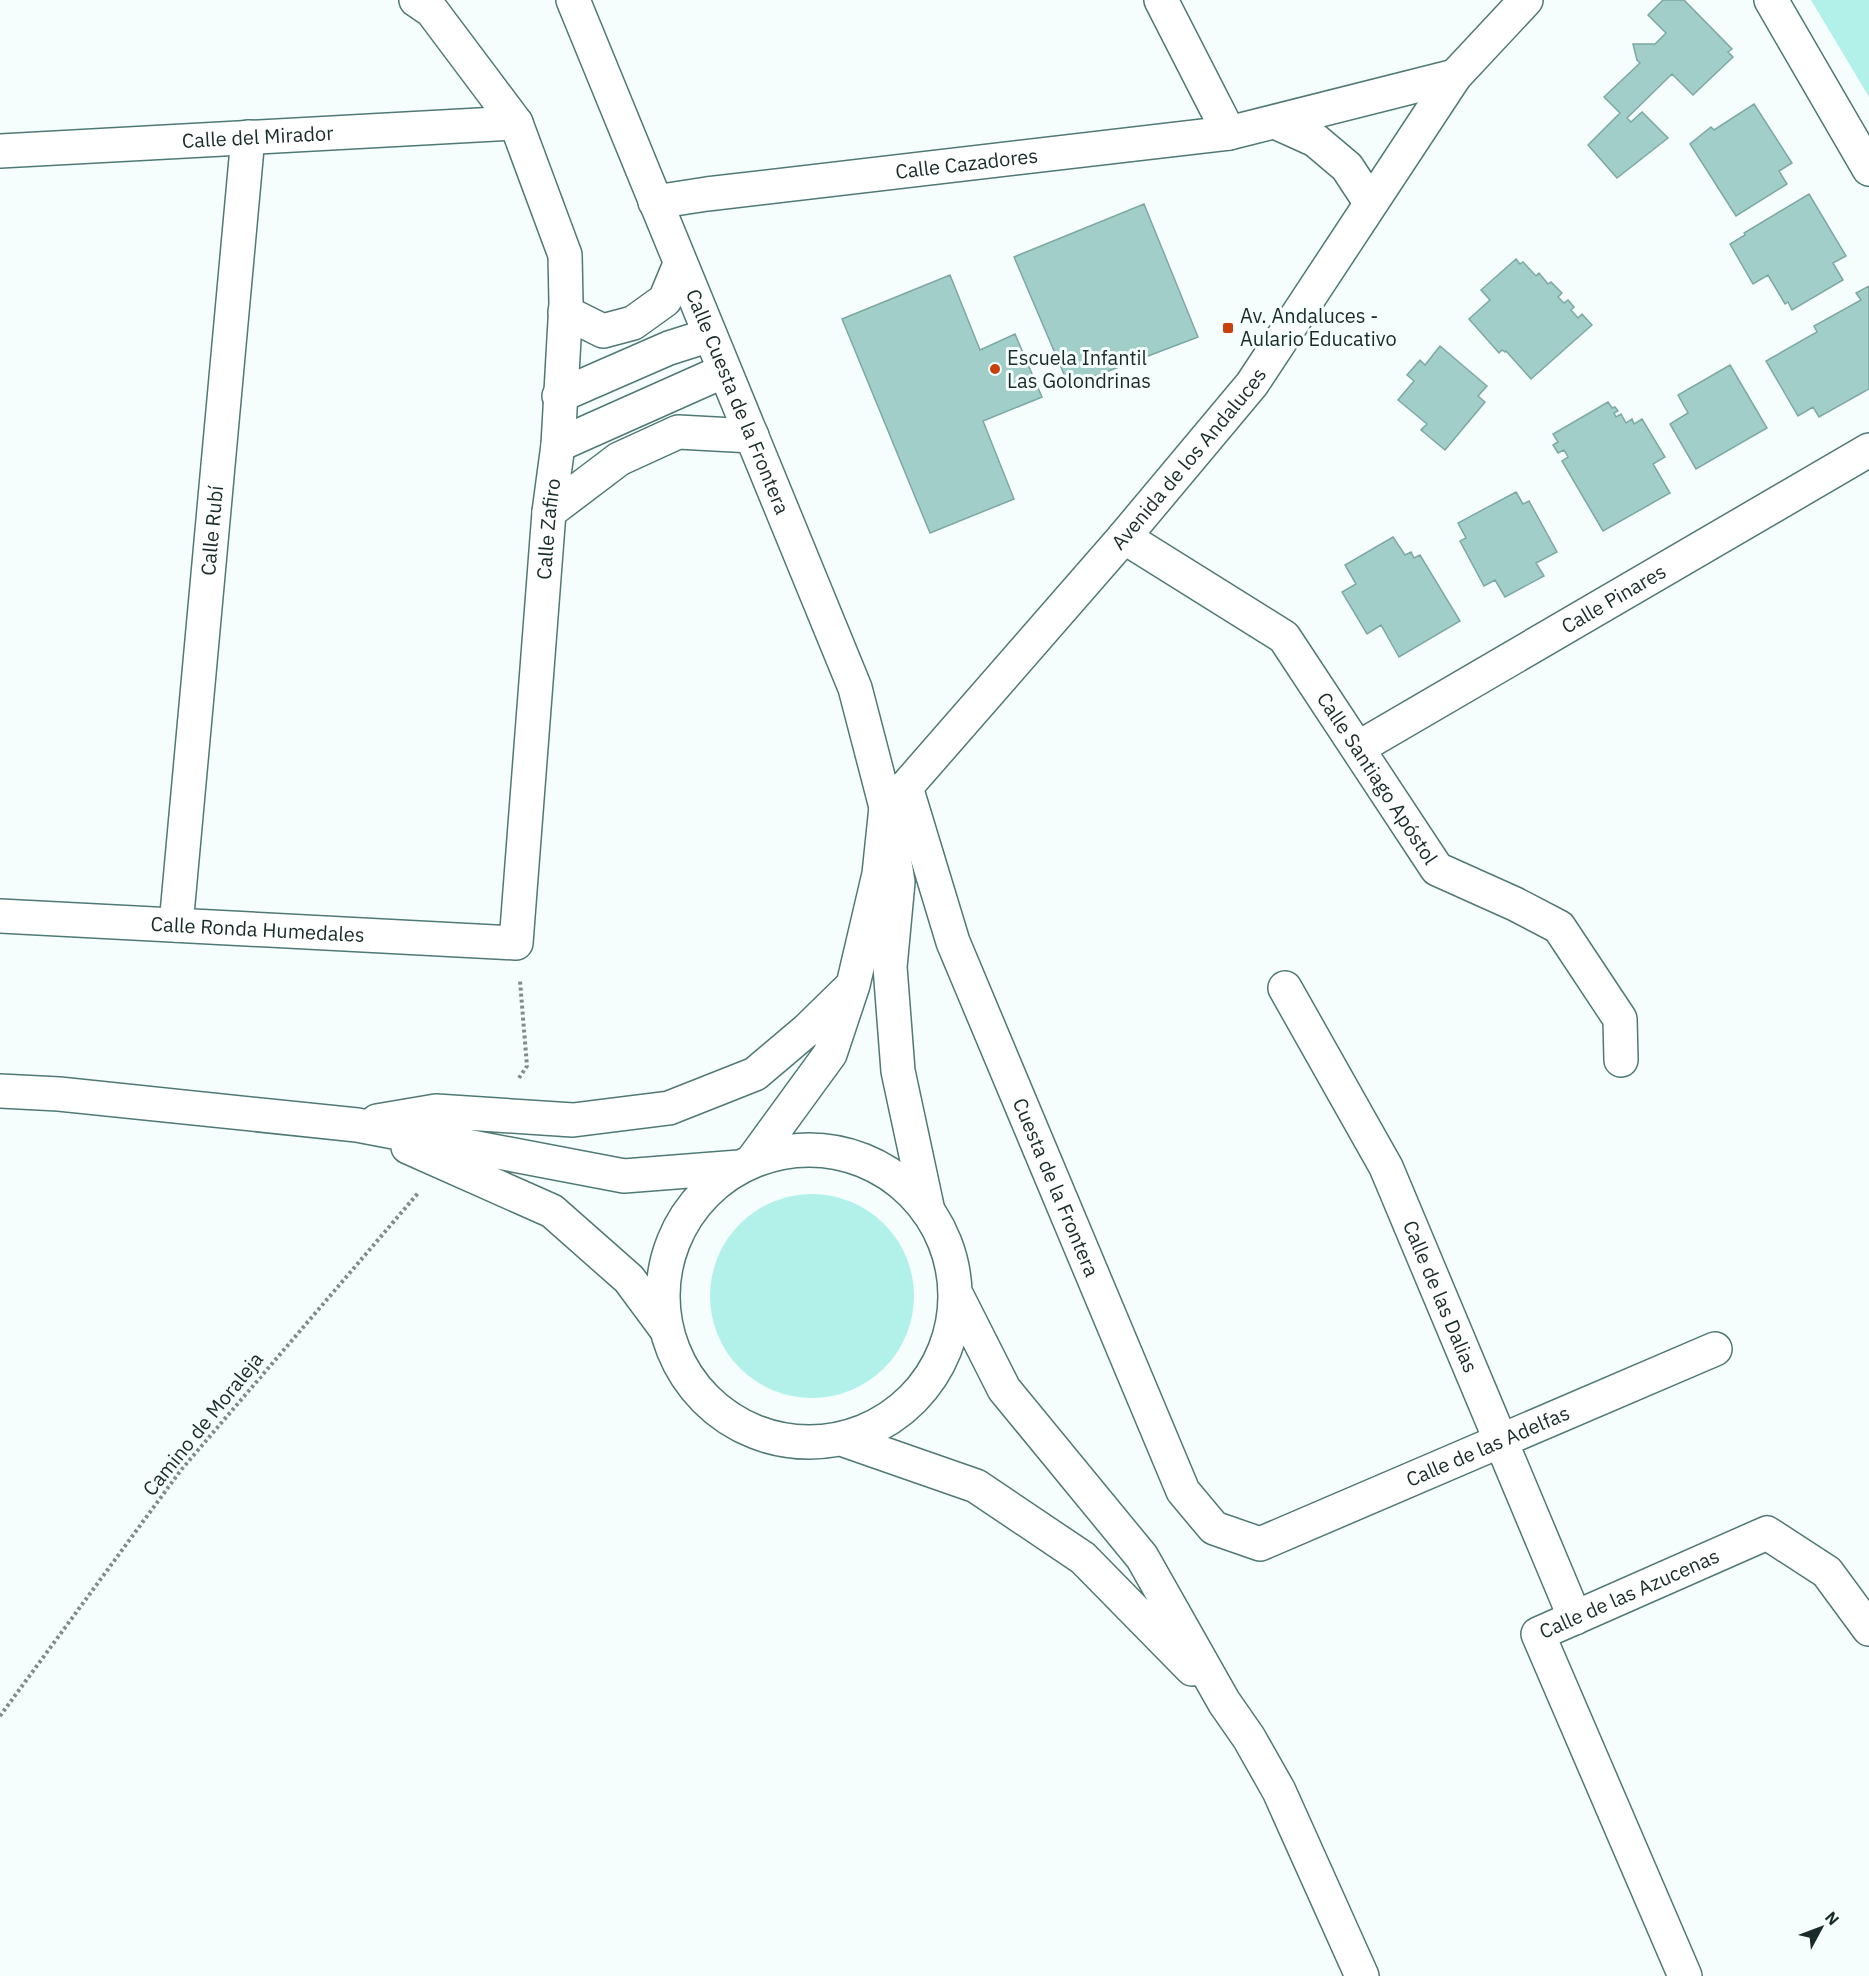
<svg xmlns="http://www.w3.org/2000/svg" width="1869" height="1976" viewBox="0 0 1869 1976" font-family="'IBM Plex Sans',sans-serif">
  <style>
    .green { fill: #b2f1ea }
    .building { fill: #a2cec9; stroke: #7da8a3; stroke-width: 1.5 }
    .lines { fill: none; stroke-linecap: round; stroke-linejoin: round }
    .minor-casing { stroke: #4f7975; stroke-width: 36 }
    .tertiary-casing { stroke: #4f7975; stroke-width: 36 }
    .primary-casing { stroke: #4f7975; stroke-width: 36 }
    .path { stroke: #7e8c8a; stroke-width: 4; stroke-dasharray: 3 3; stroke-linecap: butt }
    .minor { stroke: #fff; stroke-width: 33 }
    .tertiary { stroke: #fff; stroke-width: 33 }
    .primary { stroke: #fff; stroke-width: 33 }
    .poi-dot { fill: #c8410d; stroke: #f5fefc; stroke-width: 2 }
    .labels { text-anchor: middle; stroke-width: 6; stroke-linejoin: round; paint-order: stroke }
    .street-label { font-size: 20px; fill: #1a2c2a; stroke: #f5fefc }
    .poi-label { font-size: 20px; fill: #1a2c2a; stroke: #f5fefc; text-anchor: start }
  </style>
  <rect width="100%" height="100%" fill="#f5fefc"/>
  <path class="green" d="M 1811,0 L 1869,0 L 1869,97 Z
    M710 1296a102 102 0 1 1 204 0a102 102 0 1 1-204 0Z"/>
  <path class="building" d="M 1663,0 L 1684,0 L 1732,49 L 1728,52 L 1733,57 L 1693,95 L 1672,74 L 1627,118 L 1631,122 L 1642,112 L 1668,138 L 1617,178 L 1588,145 L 1620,113 L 1604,97 L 1640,63 L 1637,60 L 1633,44 L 1655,44 L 1666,33 L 1648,15 Z
    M 1754,104 L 1792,163 L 1779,171 L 1787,184 L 1736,216 L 1690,144 L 1711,127 L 1714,130 Z
    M 1809,194 L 1846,256 L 1833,263 L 1843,280 L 1792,310 L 1788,302 L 1785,304 L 1768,275 L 1753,284 L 1730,244 L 1745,235 L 1744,233 Z
    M 1144,204 L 1198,337 L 1069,386 L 1014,257 Z
    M 1516,259 L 1520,264 L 1523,262 L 1536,276 L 1539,273 L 1548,284 L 1551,282 L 1562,293 L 1558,297 L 1564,303 L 1568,300 L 1574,307 L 1571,310 L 1578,318 L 1582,314 L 1592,325 L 1531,379 L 1506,351 L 1505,352 L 1502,350 L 1499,353 L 1469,319 L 1490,300 L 1481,290 Z
    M 950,275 L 980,350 L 1015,334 L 1042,397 L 983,421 L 1014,499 L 930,533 L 842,319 Z
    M 1869,286 L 1869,389 L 1819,417 L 1813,407 L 1798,416 L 1766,361 L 1817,332 L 1814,326 L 1861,300 L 1856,293 Z
    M 1440,346 L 1487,386 L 1478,396 L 1485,402 L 1445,450 L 1421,430 L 1427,424 L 1398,400 L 1414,381 L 1407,375 L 1420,360 L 1425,365 Z
    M 1730,365 L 1767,428 L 1696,469 L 1670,424 L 1688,413 L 1678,395 Z
    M 1608,402 L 1612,408 L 1615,407 L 1618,411 L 1614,413 L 1616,417 L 1621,414 L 1626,423 L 1632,419 L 1634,424 L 1642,419 L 1665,457 L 1653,464 L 1670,493 L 1603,531 L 1562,461 L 1568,457 L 1564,450 L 1558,453 L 1553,445 L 1558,442 L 1553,434 Z
    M 1516,492 L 1523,504 L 1529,501 L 1557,552 L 1536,563 L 1544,576 L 1505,597 L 1495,580 L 1484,586 L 1460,541 L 1466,538 L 1458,523 Z
    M 1393,537 L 1405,555 L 1411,552 L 1414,558 L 1420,555 L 1460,621 L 1399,657 L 1381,625 L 1367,634 L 1342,592 L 1356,584 L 1345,565 Z"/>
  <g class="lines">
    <g class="minor-casing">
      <g id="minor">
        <path d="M 1161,0 L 1229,133"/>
        <path d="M 1771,0 L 1869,169"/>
        <path d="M 1275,122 L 1315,140 L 1347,167 L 1370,202"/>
        <path id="s1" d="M 0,151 L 516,123"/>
        <path id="s2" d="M 655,202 L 707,194 L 1229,133 L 1455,76"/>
        <path id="s3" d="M 1124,537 L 1284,637 L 1437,869 L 1515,904 L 1559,927 L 1620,1019 L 1621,1060"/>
        <path id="s4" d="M 1358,748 L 1869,450"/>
        <path id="s5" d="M 906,787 L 953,942 L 1183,1491 L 1214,1528 L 1260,1544 L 1715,1349"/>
        <path id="s6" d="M 890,803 L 906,787 L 1124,537 L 1252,384 L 1455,76 L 1526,0"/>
        <path id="s7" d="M 0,916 L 516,943 L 549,512 L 558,445 L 566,303 L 565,255 L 516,123 L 432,11 L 416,0"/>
        <path id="s8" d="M 176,925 L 248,137"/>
        <path id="s9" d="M 1285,988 L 1386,1167 L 1575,1618"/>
        <path id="s10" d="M 1685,1976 L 1538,1634 L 1767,1533 L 1827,1572 L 1869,1629"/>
      </g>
    </g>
    <g class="tertiary-casing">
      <g id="tertiary">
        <path id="s11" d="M 573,0 L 855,688 L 886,807 L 898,882 L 890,967 L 898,1071 L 928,1211"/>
        <path d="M 565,312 L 603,331 L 633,323 L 665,300 L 680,264"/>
        <path d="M 559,396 L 669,348 L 710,335"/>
        <path d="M 558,445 L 724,371"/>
        <path d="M 549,512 L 619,459 L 678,432 L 752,436"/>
      </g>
    </g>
    <g class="primary-casing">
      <path id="primary" d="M 0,1091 L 59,1094 L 357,1125 L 624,1176 L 739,1167
        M 377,1121 L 436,1111 L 573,1120 L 669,1108 L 755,1074 L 807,1030 L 853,985
        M 408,1147 L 552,1211 L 629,1279 L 666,1329
        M663 1296a146 146 0 1 1 292 0a146 146 0 1 1-292 0Z
        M 752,1161 L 830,1054 L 853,985 L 879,874 L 886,807
        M 956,1294 L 1004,1389 L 1142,1557 L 1224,1702 L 1249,1738 L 1279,1791 L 1362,1976
        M 844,1440 L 976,1486 L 1083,1558 L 1192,1669"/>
    </g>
    <path class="path" d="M 519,1078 L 527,1066 L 520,981
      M 0,1716 L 181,1470 L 419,1192"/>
    <use href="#minor" class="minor"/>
    <use href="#tertiary" class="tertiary"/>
    <use href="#primary" class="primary"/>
  </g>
  <g class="poi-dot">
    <rect x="1222" y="322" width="12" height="12" rx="3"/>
    <circle cx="995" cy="369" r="6"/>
  </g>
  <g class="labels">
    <g class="street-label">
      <text dy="7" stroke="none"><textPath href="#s1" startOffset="258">Calle del Mirador</textPath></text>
      <text dy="7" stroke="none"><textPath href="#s2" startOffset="314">Calle Cazadores</textPath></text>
      <text dy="7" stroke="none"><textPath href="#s11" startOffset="434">Calle Cuesta de la Frontera</textPath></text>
      <text dy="7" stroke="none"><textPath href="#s6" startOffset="456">Avenida de los Andaluces</textPath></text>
      <text dy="7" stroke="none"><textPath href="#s7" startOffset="932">Calle Zafiro</textPath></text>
      <text dy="7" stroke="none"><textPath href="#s8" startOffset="396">Calle Rubí</textPath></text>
      <text dy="7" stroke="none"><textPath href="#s4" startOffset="296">Calle Pinares</textPath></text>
      <text dy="7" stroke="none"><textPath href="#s3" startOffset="358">Calle Santiago Apóstol</textPath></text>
      <text dy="7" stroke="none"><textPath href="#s7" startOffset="258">Calle Ronda Humedales</textPath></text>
      <text dy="7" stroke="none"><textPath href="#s5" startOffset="428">Cuesta de la Frontera</textPath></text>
      <text dy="7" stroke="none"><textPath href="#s9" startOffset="346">Calle de las Dalias</textPath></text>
      <text transform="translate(203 1424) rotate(-51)" y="7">Camino de Moraleja</text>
      <text dy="7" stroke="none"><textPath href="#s5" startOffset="1102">Calle de las Adelfas</textPath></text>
      <text dy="7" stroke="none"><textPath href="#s10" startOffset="472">Calle de las Azucenas</textPath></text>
    </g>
    <g class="poi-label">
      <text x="1240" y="323">Av. Andaluces -<tspan x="1240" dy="23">Aulario Educativo</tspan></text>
      <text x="1007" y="365">Escuela Infantil<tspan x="1007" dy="23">Las Golondrinas</tspan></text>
    </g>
  </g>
  <g transform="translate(1821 1928) rotate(49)" stroke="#f5fefc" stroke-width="4.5" paint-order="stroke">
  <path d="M0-4.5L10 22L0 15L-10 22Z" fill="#1a2c2a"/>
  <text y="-9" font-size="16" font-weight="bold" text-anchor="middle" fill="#1a2c2a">N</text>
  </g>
</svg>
